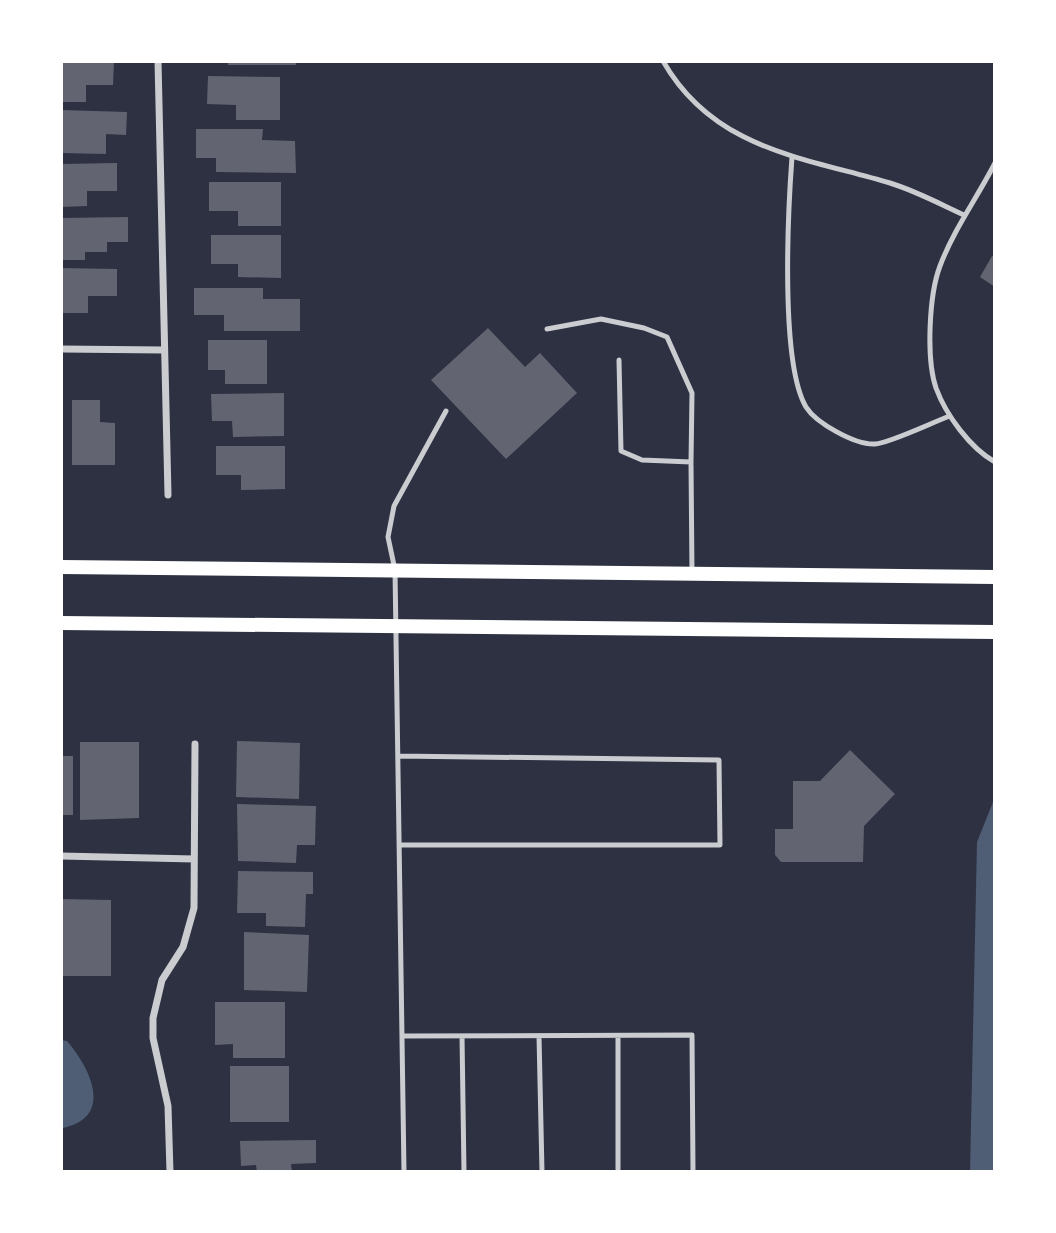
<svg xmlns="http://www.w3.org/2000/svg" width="1056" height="1233" viewBox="0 0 1056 1233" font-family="'Titillium Web',sans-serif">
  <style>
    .water { fill: #4f5d75 }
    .building { fill: #626471 }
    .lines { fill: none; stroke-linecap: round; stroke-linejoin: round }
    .service { stroke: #caccd0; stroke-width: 5 }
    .minor { stroke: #caccd0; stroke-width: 7 }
    .secondary { stroke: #fff; stroke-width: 14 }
  </style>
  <rect width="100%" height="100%" fill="#2d3142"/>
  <path class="water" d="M 995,797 L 995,1172 L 970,1172 L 977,842 Z
    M 61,1040 L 67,1041 C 91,1069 114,1117 63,1128 Z"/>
  <path class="building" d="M 61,61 L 114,61 L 113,85 L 86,85 L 86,102 L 61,102 Z
    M 228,61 L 296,61 L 296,65 L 228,65 Z
    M 208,76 L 280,77 L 280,120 L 236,120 L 236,105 L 207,104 Z
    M 61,110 L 127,112 L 126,135 L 106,134 L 106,154 L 61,153 Z
    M 196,129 L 263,129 L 262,140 L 295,141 L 296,173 L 216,172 L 216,158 L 196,158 Z
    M 117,163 L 117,191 L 87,191 L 87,206 L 61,207 L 61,164 Z
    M 209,182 L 281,182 L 281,226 L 238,226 L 238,211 L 209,211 Z
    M 128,217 L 128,242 L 107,242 L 107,252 L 85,252 L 85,260 L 61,260 L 61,218 Z
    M 211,235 L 281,235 L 281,278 L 238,277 L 238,264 L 211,264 Z
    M 992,256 L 995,256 L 995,287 L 980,277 Z
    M 61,268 L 117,269 L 117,296 L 88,296 L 88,313 L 61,313 Z
    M 194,288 L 263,288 L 263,299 L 300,299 L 300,331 L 224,331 L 224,315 L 194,315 Z
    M 488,328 L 525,367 L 540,353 L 577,393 L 506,459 L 431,380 Z
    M 208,340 L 267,340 L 267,384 L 225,384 L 225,370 L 208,370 Z
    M 284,393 L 284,436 L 233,437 L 232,421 L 212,421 L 211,394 Z
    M 72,400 L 100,400 L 100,422 L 115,423 L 115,465 L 72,465 Z
    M 216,446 L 285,446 L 285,489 L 241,490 L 241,475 L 216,475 Z
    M 237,741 L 300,743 L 299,799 L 236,797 Z
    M 80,742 L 139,742 L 139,818 L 80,820 Z
    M 850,750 L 895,794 L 864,826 L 863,862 L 781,862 L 775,855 L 775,829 L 793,829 L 793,781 L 820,781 Z
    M 61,756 L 73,756 L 73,815 L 61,815 Z
    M 237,804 L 316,806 L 315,845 L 297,845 L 296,863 L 238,861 Z
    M 238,871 L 313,872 L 313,894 L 306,894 L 305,927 L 266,926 L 266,913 L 237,913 Z
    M 61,899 L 111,900 L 111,976 L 61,976 Z
    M 244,932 L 309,935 L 307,992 L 244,990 Z
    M 215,1002 L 285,1002 L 285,1058 L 233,1058 L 233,1044 L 215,1045 Z
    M 230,1066 L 289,1066 L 289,1122 L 230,1122 Z
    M 316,1140 L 316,1163 L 291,1164 L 292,1172 L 257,1172 L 256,1165 L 241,1166 L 240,1141 Z"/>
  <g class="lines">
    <path class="service" d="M 663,61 C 713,149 802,157 890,183 C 916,191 940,204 964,215
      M 792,157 C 788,211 780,363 806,407 C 816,423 855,445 875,444 C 890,443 933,422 950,416
      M 995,163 C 977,198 954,229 940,266 C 929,295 926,359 936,388 C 946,415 970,448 995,462
      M 547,329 L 601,319 L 644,328 L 667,337 L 692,393 L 691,462
      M 619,360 L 621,451 L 642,460 L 691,462 L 692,574
      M 398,756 L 719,760 L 720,845 L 399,845
      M 402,1036 L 692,1035 L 693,1172
      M 462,1036 L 464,1172
      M 539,1036 L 542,1172
      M 618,1036 L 618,1172
      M 404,1172 L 395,570 L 388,537 L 394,506 L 446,411"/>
    <path class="minor" d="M 158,61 L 168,495
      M 61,349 L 163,350
      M 61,856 L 194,859
      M 170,1172 L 168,1106 L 153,1038 L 153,1018 L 162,980 L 183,947 L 194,908 L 195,744"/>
    <path class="secondary" d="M 61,567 L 995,577
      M 61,623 L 995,632"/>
  </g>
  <rect width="1056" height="1233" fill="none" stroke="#ffffff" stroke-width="126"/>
</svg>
